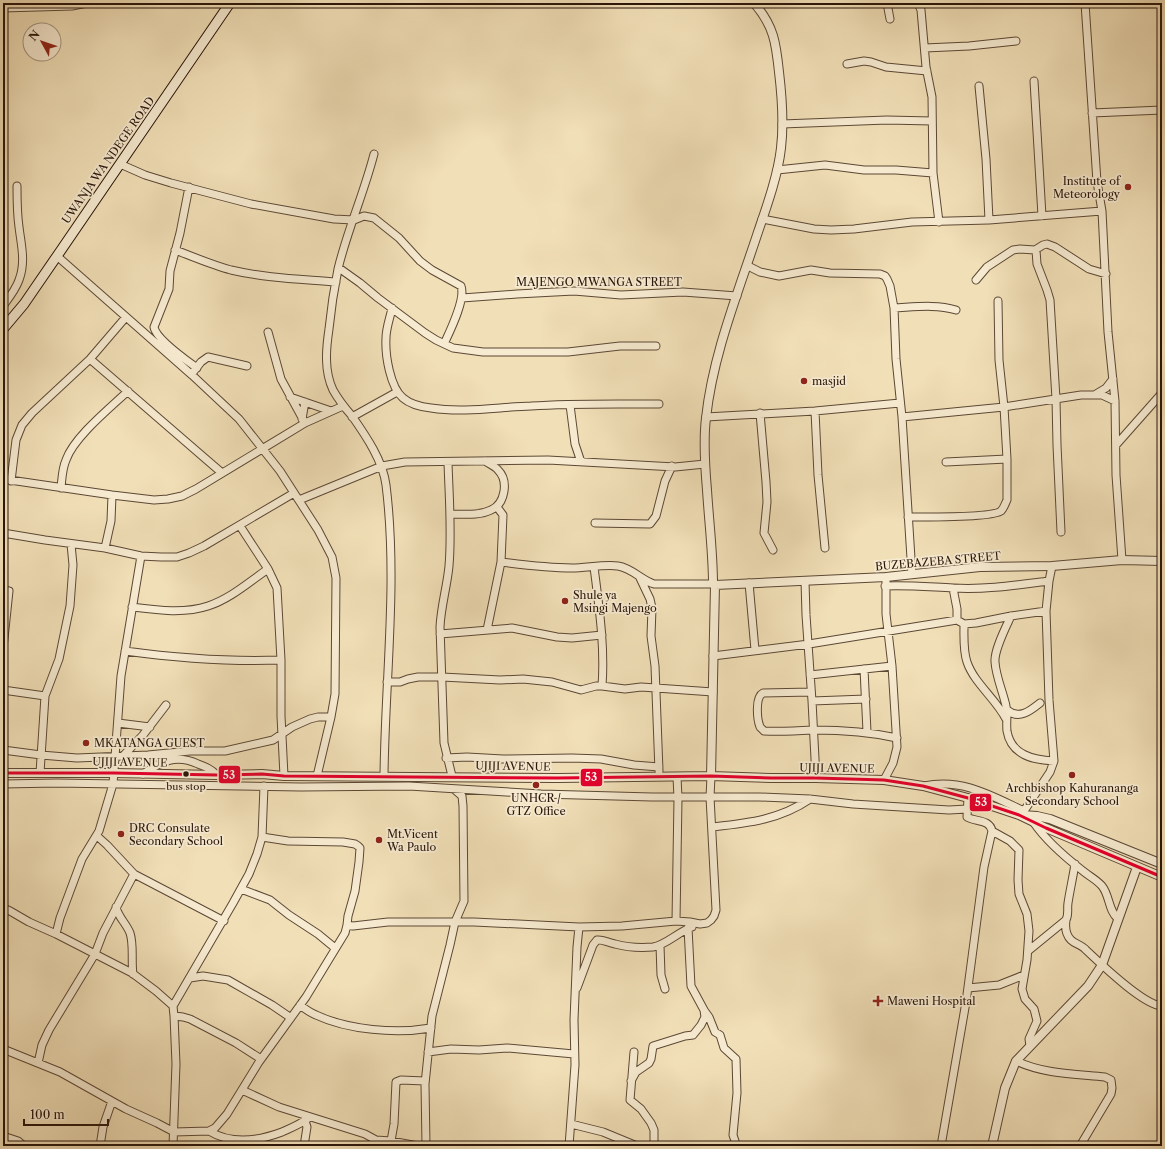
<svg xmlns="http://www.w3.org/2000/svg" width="1165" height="1149" viewBox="0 0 1165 1149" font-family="'Libre Caslon Text',serif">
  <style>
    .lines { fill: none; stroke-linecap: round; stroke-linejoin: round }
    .minor-casing { stroke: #5c4835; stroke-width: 9 }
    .tertiary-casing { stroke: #5c4835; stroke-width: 10 }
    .secondary-casing { stroke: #2a150a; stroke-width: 11 }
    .minor { stroke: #f6ead0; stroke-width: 7 }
    .tertiary { stroke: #f6ead0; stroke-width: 8 }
    .secondary { stroke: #f6ead0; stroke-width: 9 }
    .bus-1-casing { stroke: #f6ead0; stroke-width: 6 }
    .bus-1 { stroke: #e4002b; stroke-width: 3 }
    .poi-dot { fill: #8f2418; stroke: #f6ead0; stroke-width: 1.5 }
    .bus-dot { fill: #2a150a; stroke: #f6ead0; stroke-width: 1.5 }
    .labels { text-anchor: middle; stroke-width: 3.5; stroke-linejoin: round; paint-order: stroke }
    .bus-label { font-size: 10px; fill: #2a150a; stroke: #f6ead0 }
    .street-label { font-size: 11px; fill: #2a150a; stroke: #f6ead0 }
    .poi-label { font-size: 11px; fill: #2a150a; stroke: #f6ead0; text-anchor: start }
    .line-badge { stroke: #f6ead0; stroke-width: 1.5 }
    .badge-label { font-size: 11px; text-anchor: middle; font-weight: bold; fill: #fff }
  </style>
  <rect width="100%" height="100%" fill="#f1dfb7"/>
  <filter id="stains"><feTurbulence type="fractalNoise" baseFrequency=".005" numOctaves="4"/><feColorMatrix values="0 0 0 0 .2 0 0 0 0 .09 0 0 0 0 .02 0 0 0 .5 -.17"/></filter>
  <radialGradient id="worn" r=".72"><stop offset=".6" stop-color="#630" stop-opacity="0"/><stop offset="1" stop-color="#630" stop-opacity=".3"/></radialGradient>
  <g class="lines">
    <g class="minor-casing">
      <path id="minor" d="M 887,3 L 890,19
        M 918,3 L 921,10 L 926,67 L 932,97 L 933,173 L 939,222
        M 1085,3 L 1097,182 L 1102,211 L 1108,332 L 1115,401 L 1116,475 L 1122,560
        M 3,8 L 72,6 L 87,3
        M 925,48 L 969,46 L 1016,41
        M 847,64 L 864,61 L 871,62 L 886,67 L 927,71
        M 1034,81 L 1042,216
        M 979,86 L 986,159 L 989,220
        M 1092,113 L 1162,110
        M 782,124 L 887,120 L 932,121
        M 374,154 C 364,193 347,231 338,269 C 334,289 331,309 329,329 C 326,349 324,371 333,390 C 338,399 345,408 352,416 C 366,436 383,461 386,485 C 398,581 385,679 384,776
        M 120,164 L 145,175 L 171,183 L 251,204 L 334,219 L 354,220 L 364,216 L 374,218 L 399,238 L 420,261 L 432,270 L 461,286 C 466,299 450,331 444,344
        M 777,170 L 825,165 L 864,170 L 896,170 L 933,173
        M 189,187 L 180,233 L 170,271 L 169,289 L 154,327 C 156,339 186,360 197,368
        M 762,219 L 814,229 L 831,230 L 854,229 L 912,222 L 989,220 L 1102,211
        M 175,250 C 194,257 212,265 231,270 C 265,278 301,279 336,282
        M 1036,250 L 1037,264 L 1047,290 L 1050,300 L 1056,399 L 1057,445 L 1061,532
        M 57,256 L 192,375 L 239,419 L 280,471 L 318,530 L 332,557 L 336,578 L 335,694 L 331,717 L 317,776
        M 748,266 L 760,272 L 779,276 L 811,270 L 830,273 L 880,274 L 885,276 L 887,279 L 890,286 L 894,308 L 896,359 L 902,417 L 912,574
        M 339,268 L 360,283 L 378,298 L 425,333 L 436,340 L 453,348 L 483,352 L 568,352 L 620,346 L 656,346
        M 976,280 L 987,267 L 1013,250 L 1020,249 L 1035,250 L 1043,245 L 1047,244 L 1055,247 L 1089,269 L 1106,274
        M 462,298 L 517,294 L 574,291 L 621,295 L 683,292 L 737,296
        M 3,306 C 9,298 16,289 19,280 C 26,262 21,244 19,227 C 17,213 17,199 17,186
        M 392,308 C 390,318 386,328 386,338 C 385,355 390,387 403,398 C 410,404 422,407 431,408 C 464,413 498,407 531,406 C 574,403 617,404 659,404
        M 894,308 C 915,307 936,304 956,310
        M 268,332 L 281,379 L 305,423
        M 90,359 L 222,473
        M 194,371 L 201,362 L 208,357 L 247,366
        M 1096,394 L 1106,388 L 1113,379
        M 290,397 L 331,411
        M 570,405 L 575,444 L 581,462
        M 815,411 L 818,475 L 825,548
        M 760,413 L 766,482 L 767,502 L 764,533 L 773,550
        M 352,417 L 397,392
        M 706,417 L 815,411 L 900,403
        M 902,417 L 1004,407 L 1081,395 L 1102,395 L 1115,401
        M 302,419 L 305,402
        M 1116,445 L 1162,393
        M 448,462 C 449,497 452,531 449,566 C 447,587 441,606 440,627 L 444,743 L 452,776
        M 946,462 L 1007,459
        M 3,479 L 112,495 L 154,500 L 168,499 L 182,496 L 196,489 L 305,423 L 343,406
        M 11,481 L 16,440 L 22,425 L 32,413 L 90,359 L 126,317
        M 61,488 C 62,479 62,469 66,460 C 74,437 110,408 128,391
        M 299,500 L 382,466 L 405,462 L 548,460 L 675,467 L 705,464
        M 451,514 C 464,514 479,516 491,510 C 505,504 509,481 498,470 C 495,466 489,464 485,461
        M 908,517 C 923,517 992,518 1001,511 C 1004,508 1005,504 1007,500 L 1007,459 L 1004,407 L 999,360 L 998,301
        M 595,523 L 650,524 L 656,516 L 665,481 L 672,466
        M 240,526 L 268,569 L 277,588 L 281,660 L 281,716 L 284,776
        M 3,533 L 45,540 L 105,548 L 141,556 L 161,557 L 177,557 L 189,553 L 204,546 L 294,493
        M 105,548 L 111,521 L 112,495
        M 501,562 C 524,565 548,568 572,568 C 586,568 605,564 618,566 C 632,568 641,580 654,584 L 713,584
        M 594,567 C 599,607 605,646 602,686
        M 640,578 L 650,599 L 652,608 L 651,636 L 655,666 L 659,771
        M 805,581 L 806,615 L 812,701 L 816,778
        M 749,583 L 755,650
        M 885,586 C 908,585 930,587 953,588 C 985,590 1017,585 1049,581
        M 953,588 L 957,609 L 957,620
        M 3,590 L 9,591 L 3,648
        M 132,607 C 156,610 184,614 208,606 C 230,599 249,582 268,569
        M 1011,616 C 1006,627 994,650 995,662 C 996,677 1003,692 1006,706 C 1008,714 1006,723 1007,731 C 1011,755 1033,760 1054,761
        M 964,624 C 964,637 963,650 967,662 C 974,683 996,699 1006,719
        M 487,630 L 501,562 L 503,515 L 497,507
        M 440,634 L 512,628 L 557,637 L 572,638 L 602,635
        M 125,651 C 177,658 229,662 281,660
        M 713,656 L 809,644 L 957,620 L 964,624 L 976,623 L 1011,616 L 1046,611
        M 864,669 L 867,732
        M 810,675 L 892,666
        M 387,682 L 400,682 L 408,679 L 418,677 L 442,677 L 500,680 L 523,679 L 552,682 L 581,690 L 596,686 L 602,686 L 625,689 L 641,687 L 656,688 L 713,692
        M 3,690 L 45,696
        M 811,692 L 763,693 C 755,697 757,719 760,727 C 761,728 763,730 764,731 C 781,732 797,731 814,730 C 842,730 870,732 897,738
        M 812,701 L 866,699
        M 1007,710 C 1019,720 1030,711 1040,703
        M 118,723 L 150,727
        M 3,750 L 41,755 L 77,758 L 148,755 L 190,751 L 225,751 L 273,740 L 292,727 L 310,719 L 318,717 L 331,717
        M 123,756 L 143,735 L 166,705
        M 446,758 L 467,757 L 503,759 L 572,758 L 601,759 L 634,765 L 659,767
        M 40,773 L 45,696 L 59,659 L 70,606 L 73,565 L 71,544
        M 143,774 C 162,761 176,754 198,764 C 206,767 211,769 217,775
        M 884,780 L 893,763 L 897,747 L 892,666 L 886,614 L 886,577
        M 3,784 L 57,783 L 301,787 L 409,786 L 541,794 L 652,797 L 760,797 L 810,799 L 853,804 L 949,810 L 967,809
        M 924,786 C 962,778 990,795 1024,811
        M 1019,815 L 1024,811 L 1050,772 L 1054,761 L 1049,700 L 1046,611 L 1049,581 L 1052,566
        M 1034,823 C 1047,842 1065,857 1083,871 C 1089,876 1097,880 1102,886 C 1110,896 1108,910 1118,919
        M 712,827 C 748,823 779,820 810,799
        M 992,831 L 1010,841 L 1019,850 L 1018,880 L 1019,894 L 1027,914 L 1029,931 L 1027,960 L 1022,989 L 1025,999 L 1034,1009 L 1037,1021 L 1029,1039 L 1030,1046
        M 97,836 L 107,845 L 134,874 L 224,921
        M 262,837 L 288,841 L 343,842 L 355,844 L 358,846 L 360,848 L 359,862 L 355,891 L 348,916 L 347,925
        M 241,889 L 270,900 L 289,915 L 318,934 L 335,948
        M 116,907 C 118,917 126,923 130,933 C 134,945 131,961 133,974
        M 3,908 L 10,911 L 29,922 L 56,934 L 132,973 L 156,991 L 173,1006
        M 1066,920 C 1065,927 1065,934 1071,940 C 1075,944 1082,945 1086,950 C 1100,963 1143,1005 1162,1006
        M 676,921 L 678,798 L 677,777
        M 56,934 L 60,918 L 82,859 L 99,831 L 113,784 L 121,676 L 141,556
        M 660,945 L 661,975 L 665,989
        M 1028,951 L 1066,920 C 1069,914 1067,909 1068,903 C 1070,890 1073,877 1075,864
        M 190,978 L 203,976 L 228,980 L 272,1005 L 291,1018
        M 577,988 L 593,945 L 597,940 C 603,939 608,943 615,944 C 626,947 641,948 653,947 C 666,945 678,932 692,927
        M 968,988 L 999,985 L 1024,975
        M 300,1005 C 305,1009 311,1013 316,1015 C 348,1030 396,1034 431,1028
        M 704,1010 L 709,1017 L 715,1032 L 720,1035 L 724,1048 L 736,1059 L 737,1093 L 733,1135 L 735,1141 L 735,1146
        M 174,1016 L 183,1017 L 190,1019 L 236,1043 L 261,1059
        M 3,1049 L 60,1072 L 126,1109 L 157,1123 L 174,1132 L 209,1131 L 215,1128 L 227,1114 L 259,1062 L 306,997 L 345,933 L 347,925 L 353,926 L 388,922 L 474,922 L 579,927 L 622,926 L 676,921 L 690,922 L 700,924 L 707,923 L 711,920 L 714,916 L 716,910 L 710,797 L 711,776
        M 428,1052 L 451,1049 L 479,1050 L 507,1048 L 574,1054
        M 634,1052 L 630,1100 L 641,1109 L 651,1123 L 654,1130 L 654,1146
        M 1016,1061 C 1044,1074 1074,1074 1105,1077 L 1111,1080 L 1112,1088 L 1111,1094 L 1080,1146
        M 38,1063 L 42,1045 L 49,1030 L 95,954 L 103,933 L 134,874
        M 631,1081 L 636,1072 L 649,1063 L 651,1059 L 653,1046 L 685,1036 L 693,1035 L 701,1025 L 705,1017 L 704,1010 L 691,986 L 688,928
        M 242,1090 L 279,1107 L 365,1134 L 376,1140 L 391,1141 L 418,1146
        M 571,1124 L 603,1132 L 637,1146
        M 209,1131 C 232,1145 258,1141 282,1132 C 291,1128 301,1124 310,1117
        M 3,1136 L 18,1141 L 24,1146
        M 391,1141 L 394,1124 L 396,1082 L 401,1080 L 425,1081
        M 100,1146 L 103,1127 L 112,1101
        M 173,1146 L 176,1064 L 174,1016 L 173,1006 L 233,903 L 249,874 L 257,854 L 262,837 L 264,786
        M 304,1146 L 307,1127 L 305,1121
        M 426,1146 L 425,1084 L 432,1016 L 450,945 L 455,922 L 464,901 L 463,806 L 462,796 L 454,789
        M 569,1146 L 575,1065 L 574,1020 L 577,947 L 579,927
        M 941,1146 L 966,1002 L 984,867 L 992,831 C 990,819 975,822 967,817 L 968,798"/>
    </g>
    <g class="tertiary-casing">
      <path id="tertiary" d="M 715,585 L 886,577 L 980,567 L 1052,566 L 1122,560 L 1162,561
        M 3,773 L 114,773 L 217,775 L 262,774 L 284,776 L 558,778 L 711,776 L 771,778 L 816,778 L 884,780 L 923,786 L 968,798 L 1019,815 L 1046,828 L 1162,877
        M 711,776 L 715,585 L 713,584 C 713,553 709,522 707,490 C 705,467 703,442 706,418 C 713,354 738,293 758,232 C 767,206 778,175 781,148 C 784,123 782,97 779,72 C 776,43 774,26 754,3
        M 1022,815 L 1037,816 L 1050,819 L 1162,864
        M 992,1146 L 1005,1088 L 1016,1061 L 1088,986 L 1102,965 L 1137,867"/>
    </g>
    <g class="secondary-casing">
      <path id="secondary" d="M 3,329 L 24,304 L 57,256 L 230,3"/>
    </g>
    <use href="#minor" class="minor"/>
    <use href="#tertiary" class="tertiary"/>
    <use href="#secondary" class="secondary"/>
    <g class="bus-1-casing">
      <path id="bus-1" d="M 3,773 L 114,773 L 217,775 L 262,774 L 284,776 L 558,778 L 711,776 L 771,778 L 816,778 L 884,780 L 923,786 L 968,798 L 1019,815 L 1046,828 L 1162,877"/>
    </g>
    <use href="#bus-1" class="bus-1"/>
  </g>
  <g class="poi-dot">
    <circle cx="1128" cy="187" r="4"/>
    <circle cx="804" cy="381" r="4"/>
    <circle cx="565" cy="601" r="4"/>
    <circle cx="86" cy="743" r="4"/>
    <circle cx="1072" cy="775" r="4"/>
    <circle cx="536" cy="785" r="4"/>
    <circle cx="121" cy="834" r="4"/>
    <circle cx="379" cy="840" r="4"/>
    <path d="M876 995h4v4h4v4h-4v4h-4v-4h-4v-4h4z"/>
  </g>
  <circle class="bus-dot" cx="186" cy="774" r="3.5"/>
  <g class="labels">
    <g class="bus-label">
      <text x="186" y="790">bus stop</text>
    </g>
    <g class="street-label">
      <text transform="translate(108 160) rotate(-55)" y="4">UWANJA WA NDEGE ROAD</text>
      <text x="599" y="286">MAJENGO MWANGA STREET</text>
      <text transform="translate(938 561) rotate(-5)" y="4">BUZEBAZEBA STREET</text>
      <text transform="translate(130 762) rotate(1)" y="4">UJIJI AVENUE</text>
      <text transform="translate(513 766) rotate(1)" y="4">UJIJI AVENUE</text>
      <text transform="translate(837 768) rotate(1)" y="4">UJIJI AVENUE</text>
    </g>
    <g class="poi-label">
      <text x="1120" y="185" text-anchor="end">Institute of<tspan x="1120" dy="13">Meteorology</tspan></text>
      <text x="812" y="385">masjid</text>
      <text x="573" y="599">Shule ya<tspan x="573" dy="13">Msingi Majengo</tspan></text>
      <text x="94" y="747">MKATANGA GUEST</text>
      <text x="1072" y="792" text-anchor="middle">Archbishop Kahurananga<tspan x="1072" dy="13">Secondary School</tspan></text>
      <text x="536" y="802" text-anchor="middle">UNHCR /<tspan x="536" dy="13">GTZ Office</tspan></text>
      <text x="129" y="832">DRC Consulate<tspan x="129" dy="13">Secondary School</tspan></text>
      <text x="387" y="838">Mt.Vicent<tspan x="387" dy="13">Wa Paulo</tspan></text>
      <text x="887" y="1005">Maweni Hospital</text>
    </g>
  </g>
  <g class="line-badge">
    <rect x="218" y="765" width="23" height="19" rx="4" fill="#e4002b"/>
    <rect x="580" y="768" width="23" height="19" rx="4" fill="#e4002b"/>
    <rect x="969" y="793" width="23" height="19" rx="4" fill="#e4002b"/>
  </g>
  <g class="badge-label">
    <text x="229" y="779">53</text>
    <text x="591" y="781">53</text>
    <text x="981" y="806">53</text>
  </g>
  <rect width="1165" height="1149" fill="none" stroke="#f1dfb7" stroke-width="16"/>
  <rect x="4" y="4" width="1157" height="1141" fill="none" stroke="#2a150a" stroke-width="2"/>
  <rect x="8" y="8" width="1149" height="1133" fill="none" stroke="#2a150a"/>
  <g transform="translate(42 42) rotate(310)"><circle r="19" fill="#f6ead0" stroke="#a49581"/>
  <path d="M0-3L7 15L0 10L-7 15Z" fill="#8f2418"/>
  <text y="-6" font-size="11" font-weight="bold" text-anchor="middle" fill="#2a150a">N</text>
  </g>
  <path d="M24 1119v6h84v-6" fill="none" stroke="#2a150a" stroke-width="2"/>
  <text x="30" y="1119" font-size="12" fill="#2a150a" stroke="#f6ead0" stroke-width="3" paint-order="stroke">100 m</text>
  <rect width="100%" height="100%" filter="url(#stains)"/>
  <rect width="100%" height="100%" fill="url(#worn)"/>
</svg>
